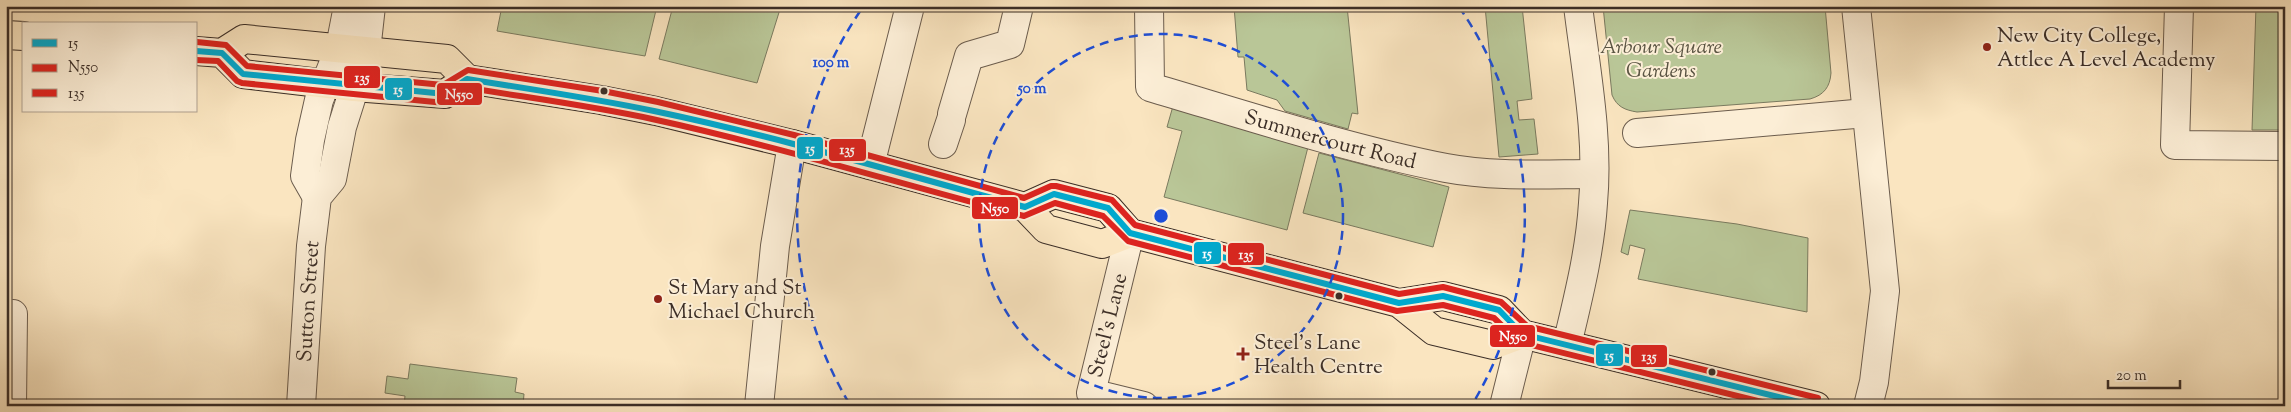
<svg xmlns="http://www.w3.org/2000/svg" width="2291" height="412" viewBox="0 0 2291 412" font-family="'Sorts Mill Goudy',serif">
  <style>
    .green { fill: #b9c697; stroke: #7a7a5f }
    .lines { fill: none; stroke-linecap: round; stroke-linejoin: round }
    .minor-casing { stroke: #6b5c4d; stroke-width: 30 }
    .highway-casing { stroke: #3b2e27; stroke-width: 30 }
    .minor { stroke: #fceed6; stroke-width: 28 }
    .highway { stroke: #fae5c0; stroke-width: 28 }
    .bus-1-casing { stroke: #fceed6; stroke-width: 10 }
    .bus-2-casing { stroke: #fceed6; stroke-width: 10 }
    .bus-3-casing { stroke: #fceed6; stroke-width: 10 }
    .bus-1 { stroke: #00a9ce; stroke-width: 6 }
    .bus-2 { stroke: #dc241f; stroke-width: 6 }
    .bus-3 { stroke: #dc241f; stroke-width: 6 }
    .ring { fill: none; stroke: #1d4ed8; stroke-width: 2.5; stroke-dasharray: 9 6 }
    .poi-dot { fill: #8f2418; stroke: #fceed6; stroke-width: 2 }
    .bus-dot { fill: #3b2e27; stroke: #fceed6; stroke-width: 2 }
    .labels { text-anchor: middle; stroke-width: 4; stroke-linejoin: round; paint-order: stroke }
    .poi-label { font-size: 21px; fill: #3b2e27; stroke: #fceed6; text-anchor: start }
    .park-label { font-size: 21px; font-style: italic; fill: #5a5443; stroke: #fceed6 }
    .street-label { font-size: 21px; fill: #3b2e27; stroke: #fceed6 }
    .centre { fill: #1d4ed8; stroke: #fceed6; stroke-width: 2.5 }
    .ring-label { font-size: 15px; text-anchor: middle; font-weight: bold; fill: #1d4ed8; stroke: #fceed6; stroke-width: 4; stroke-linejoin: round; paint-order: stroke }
    .line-badge { stroke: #fceed6; stroke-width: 2 }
    .badge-label { font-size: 14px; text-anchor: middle; font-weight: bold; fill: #fff }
  </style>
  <rect width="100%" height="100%" fill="#fae5c0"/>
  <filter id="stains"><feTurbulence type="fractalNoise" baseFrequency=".004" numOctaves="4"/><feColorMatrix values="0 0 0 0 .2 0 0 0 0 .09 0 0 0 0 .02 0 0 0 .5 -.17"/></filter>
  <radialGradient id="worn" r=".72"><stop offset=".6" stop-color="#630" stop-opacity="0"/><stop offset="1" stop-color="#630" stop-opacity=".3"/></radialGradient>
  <path class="green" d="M 502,6 L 657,6 L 645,56 L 497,31 Z
    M 673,6 L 781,6 L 757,83 L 659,59 Z
    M 1234,6 L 1347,6 L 1358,114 L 1352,113 L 1348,129 L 1285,111 L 1277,100 L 1247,90 L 1244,57 L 1238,57 Z
    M 1485,6 L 1522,6 L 1532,99 L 1517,101 L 1519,120 L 1534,119 L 1538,154 L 1499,157 Z
    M 1603,6 L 1825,6 L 1831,73 C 1830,87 1824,95 1810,99 L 1637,112 C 1625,110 1617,107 1612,95 Z
    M 2256,6 L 2285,6 L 2285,130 L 2252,130 Z
    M 1173,106 L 1308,147 L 1287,230 L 1164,197 L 1182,131 L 1167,127 Z
    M 1319,153 L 1449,187 L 1433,247 L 1303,213 Z
    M 1630,210 L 1737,224 L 1808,238 L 1807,312 L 1638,279 L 1645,249 L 1630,245 L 1628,255 L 1621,252 Z
    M 410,364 L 517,378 L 515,392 L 524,394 L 523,406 L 404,406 L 405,396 L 385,393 L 387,376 L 408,379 Z"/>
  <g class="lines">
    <g class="minor-casing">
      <g id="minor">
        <path id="s1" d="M 1149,6 L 1150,87 C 1248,116 1346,148 1446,168 C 1494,177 1545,174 1594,174"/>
        <path d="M 1856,6 L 1885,291 L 1874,382 L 1868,406"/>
        <path d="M 2179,6 L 2175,145 L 2285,146"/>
        <path d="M 952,114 L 969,56 L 1010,44 L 1019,6"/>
        <path d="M 1637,133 L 1866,113"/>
        <path d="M 943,144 L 951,120"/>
        <path d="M 870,165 L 910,6"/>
        <path d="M 317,197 L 305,176 L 310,140 L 319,100 L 340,47 L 348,6"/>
        <path d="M 1130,233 L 1091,393 L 1144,406"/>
        <path d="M 6,314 L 13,314 L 12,406"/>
        <path d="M 1567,345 C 1578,298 1590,252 1593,203 C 1599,138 1586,71 1578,6"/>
        <path id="s2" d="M 301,406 L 311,246 L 317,197 L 332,179 L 342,127 L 366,51 L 371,6"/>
        <path d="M 759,406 L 775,246 L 792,144"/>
        <path d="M 1504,406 L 1522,334"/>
      </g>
    </g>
    <g class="highway-casing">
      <path id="highway" d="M 6,35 L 24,36
        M 196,51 L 222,53 L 244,39 L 447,59 L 467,79 L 601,100 L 656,111 L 792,144 L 1025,207 L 1046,229 L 1102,244 L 1130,233
        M 222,53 L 243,74 L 354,87 L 445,94 L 467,79
        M 1025,207 L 1054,194 L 1108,208 L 1130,233 L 1399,303 L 1443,296 L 1499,310 L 1522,334 L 1816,406
        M 1399,303 L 1434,331 L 1493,345 L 1522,334"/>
    </g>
    <use href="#minor" class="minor"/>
    <use href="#highway" class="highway"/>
    <g class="bus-1-casing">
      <path id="bus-1" d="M 196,51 L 222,53 L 243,74 L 445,94 L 467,79 C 529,89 592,98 654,111 C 779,137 902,174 1025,207 L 1054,194 L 1108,208 L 1130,233 L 1399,303 L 1443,296 L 1499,310 L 1522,334 L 1815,406"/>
    </g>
    <g class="bus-2-casing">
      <path id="bus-2" d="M 196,60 L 218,61 L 237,81 L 242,83 L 445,103 L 469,88 C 530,98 592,106 652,119 C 777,146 900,184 1024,216 L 1055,203 L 1103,216 L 1128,241 L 1397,311 L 1443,305 L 1494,318 L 1519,342 L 1778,406"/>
    </g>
    <g class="bus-3-casing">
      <path id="bus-3" d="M 197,42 L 226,45 L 247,66 L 443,85 L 468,70 L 603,91 L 658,102 L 794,135 L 1024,198 L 1051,186 L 1056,186 L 1112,200 L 1135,225 L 1399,294 L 1443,287 L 1501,302 L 1527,326 L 1818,398"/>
    </g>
    <use href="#bus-1" class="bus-1"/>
    <use href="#bus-2" class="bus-2"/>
    <use href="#bus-3" class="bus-3"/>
  </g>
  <g class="ring">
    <circle cx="1161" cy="216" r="182"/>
    <path d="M849 403A364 364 0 0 1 863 7M1459 7A364 364 0 0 1 1473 403"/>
  </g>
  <g class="poi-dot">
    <circle cx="1987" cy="47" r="5"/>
    <circle cx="658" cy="299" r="5"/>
    <path d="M1240.5 346.5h5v5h5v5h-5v5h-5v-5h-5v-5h5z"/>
  </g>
  <g class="bus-dot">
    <circle cx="604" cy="91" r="4.5"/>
    <circle cx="1339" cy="296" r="4.5"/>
    <circle cx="1712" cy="372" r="4.5"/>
  </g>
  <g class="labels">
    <g class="poi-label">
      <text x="1997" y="42">New City College,<tspan x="1997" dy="24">Attlee A Level Academy</tspan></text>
      <text x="668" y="294">St Mary and St<tspan x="668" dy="24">Michael Church</tspan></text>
      <text x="1254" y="349">Steel's Lane<tspan x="1254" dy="24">Health Centre</tspan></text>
    </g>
    <g class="park-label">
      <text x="1661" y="53">Arbour Square<tspan x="1661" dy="24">Gardens</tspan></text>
    </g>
    <g class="street-label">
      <text dy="7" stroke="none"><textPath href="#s1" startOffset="269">Summercourt Road</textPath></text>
      <text dy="7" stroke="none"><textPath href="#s2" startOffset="105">Sutton Street</textPath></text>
      <text transform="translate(1107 325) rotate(-76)" y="7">Steel's Lane</text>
    </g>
  </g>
  <circle cx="1161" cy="216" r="8" class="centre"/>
  <g class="ring-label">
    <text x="831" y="67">100 m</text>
    <text x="1032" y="93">50 m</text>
  </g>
  <g class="line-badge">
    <rect x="343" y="65" width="38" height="24" rx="5" fill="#dc241f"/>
    <rect x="384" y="77" width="29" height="24" rx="5" fill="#00a9ce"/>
    <rect x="436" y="82" width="47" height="24" rx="5" fill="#dc241f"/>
    <rect x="796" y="136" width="28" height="24" rx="5" fill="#00a9ce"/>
    <rect x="828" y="138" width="39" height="24" rx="5" fill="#dc241f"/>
    <rect x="971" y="196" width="48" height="24" rx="5" fill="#dc241f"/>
    <rect x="1193" y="241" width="29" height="24" rx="5" fill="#00a9ce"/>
    <rect x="1227" y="242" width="38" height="24" rx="5" fill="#dc241f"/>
    <rect x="1489" y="324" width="47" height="24" rx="5" fill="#dc241f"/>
    <rect x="1595" y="343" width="29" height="24" rx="5" fill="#00a9ce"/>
    <rect x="1630" y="344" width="38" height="24" rx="5" fill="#dc241f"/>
  </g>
  <g class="badge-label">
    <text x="362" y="82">135</text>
    <text x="398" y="94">15</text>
    <text x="459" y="99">N550</text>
    <text x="810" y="153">15</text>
    <text x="847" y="154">135</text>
    <text x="995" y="213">N550</text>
    <text x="1207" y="258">15</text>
    <text x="1246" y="259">135</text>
    <text x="1513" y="341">N550</text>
    <text x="1609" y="360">15</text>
    <text x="1649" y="361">135</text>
  </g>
  <rect width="2291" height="412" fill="none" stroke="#fae5c0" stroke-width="25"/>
  <rect x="8" y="8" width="2276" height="397" fill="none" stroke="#3b2e27" stroke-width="2.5"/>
  <rect x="12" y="12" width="2266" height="387" fill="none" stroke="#3b2e27"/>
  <rect x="22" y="22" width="175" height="90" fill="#fceed6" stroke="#afa190"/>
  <rect x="32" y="39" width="25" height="8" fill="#00a9ce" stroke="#afa190"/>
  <text x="68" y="48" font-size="15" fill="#3b2e27">15</text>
  <rect x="32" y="64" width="25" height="8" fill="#dc241f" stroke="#afa190"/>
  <text x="68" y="72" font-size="15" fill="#3b2e27">N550</text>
  <rect x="32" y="89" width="25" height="8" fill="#dc241f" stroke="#afa190"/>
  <text x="68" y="98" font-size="15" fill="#3b2e27">135</text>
  <path d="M2108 380v8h72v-8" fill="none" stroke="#3b2e27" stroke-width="2.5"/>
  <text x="2116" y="380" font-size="15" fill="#3b2e27" stroke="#fceed6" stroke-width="4" paint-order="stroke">20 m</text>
  <rect width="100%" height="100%" filter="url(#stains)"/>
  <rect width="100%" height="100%" fill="url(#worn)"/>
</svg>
